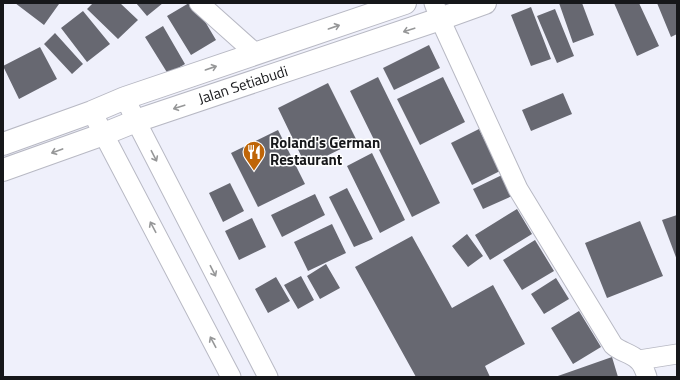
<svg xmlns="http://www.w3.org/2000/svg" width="680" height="380" viewBox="0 0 680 380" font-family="'Titillium Web',sans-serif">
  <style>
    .building { fill: #676871 }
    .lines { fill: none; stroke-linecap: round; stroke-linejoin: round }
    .street-casing { stroke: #b8b9c4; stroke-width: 21 }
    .primary-casing { stroke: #b8b9c4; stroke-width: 24 }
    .street { stroke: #fff; stroke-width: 19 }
    .primary { stroke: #fff; stroke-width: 22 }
    .oneway { stroke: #969798 }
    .labels { text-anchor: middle; stroke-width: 3; stroke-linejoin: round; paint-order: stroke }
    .street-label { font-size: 15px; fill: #16171a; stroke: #fff }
    .poi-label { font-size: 15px; font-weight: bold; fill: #16171a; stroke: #fff; text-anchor: start }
  </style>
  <rect width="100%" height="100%" fill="#eff0fb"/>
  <path class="building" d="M 15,3 L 57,3 L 59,4 L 44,25 Z
    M 93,3 L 120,3 L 138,20 L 118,39 L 87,9 Z
    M 136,3 L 163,3 L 147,16 Z
    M 189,3 L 194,3 L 216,40 L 191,55 L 167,16 Z
    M 559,3 L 582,3 L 594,35 L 573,43 Z
    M 614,3 L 639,3 L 659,46 L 637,56 Z
    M 657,3 L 677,3 L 677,34 L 671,37 Z
    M 531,7 L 551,59 L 531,66 L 511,15 Z
    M 555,9 L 574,56 L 557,63 L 537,16 Z
    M 83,11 L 110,44 L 87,62 L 61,28 Z
    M 163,26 L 185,64 L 168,74 L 145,37 Z
    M 55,33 L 83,64 L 72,74 L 44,44 Z
    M 429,45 L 440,68 L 394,90 L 383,68 Z
    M 40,47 L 57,79 L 19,99 L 3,66 Z
    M 378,77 L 440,203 L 412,217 L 350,91 Z
    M 443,77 L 465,122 L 420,145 L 397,99 Z
    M 328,83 L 357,141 L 306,166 L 278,108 Z
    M 563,93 L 572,114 L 531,131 L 522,110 Z
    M 479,129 L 500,171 L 472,185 L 451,143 Z
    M 278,130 L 305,184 L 258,207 L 231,153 Z
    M 372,153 L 405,220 L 380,233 L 347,166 Z
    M 502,175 L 512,196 L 483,209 L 473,189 Z
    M 230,183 L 244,211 L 223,222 L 209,193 Z
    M 347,188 L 373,239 L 354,247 L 329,197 Z
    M 315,194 L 325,215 L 282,237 L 271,215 Z
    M 517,209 L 532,234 L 490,260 L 475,235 Z
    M 677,215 L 677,260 L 662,220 Z
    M 252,218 L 266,247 L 239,260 L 225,231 Z
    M 640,221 L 663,276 L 607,298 L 585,243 Z
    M 332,224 L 346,253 L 308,271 L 294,242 Z
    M 467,234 L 483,256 L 468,267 L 452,246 Z
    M 412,236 L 452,308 L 493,285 L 525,344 L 485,366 L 490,377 L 416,377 L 355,267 Z
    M 535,240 L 554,271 L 522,290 L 503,260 Z
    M 326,264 L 340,288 L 320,299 L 307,276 Z
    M 301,276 L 314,300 L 298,309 L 284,285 Z
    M 276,277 L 290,301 L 268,313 L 255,289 Z
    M 556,278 L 569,299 L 544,314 L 531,294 Z
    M 579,311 L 601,347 L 573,364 L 551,328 Z
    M 612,357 L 618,377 L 555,377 Z"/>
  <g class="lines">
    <g class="street-casing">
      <path id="street" d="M 199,3 L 255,53
        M 434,3 L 440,19 L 518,189 L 613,345 C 620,352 631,353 638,360 C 643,364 645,371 647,377
        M 125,98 L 136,121 L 268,377
        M 92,112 L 231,377
        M 639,360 L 677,354"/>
    </g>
    <g class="primary-casing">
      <path id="primary" d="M 3,144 L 92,112 L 125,98 L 405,3
        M 3,170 L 104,134 L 136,121 L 440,19 L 485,3"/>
    </g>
    <use href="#street" class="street"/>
    <use href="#primary" class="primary"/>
  </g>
  <defs><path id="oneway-shaft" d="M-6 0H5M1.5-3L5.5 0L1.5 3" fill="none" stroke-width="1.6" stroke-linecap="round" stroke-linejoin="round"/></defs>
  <g class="oneway">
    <use href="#oneway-shaft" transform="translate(334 27) rotate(-19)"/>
    <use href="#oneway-shaft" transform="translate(409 30) rotate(162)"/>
    <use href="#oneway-shaft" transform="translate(211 68) rotate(-19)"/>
    <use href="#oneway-shaft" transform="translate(179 107) rotate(162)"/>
    <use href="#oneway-shaft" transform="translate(57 151) rotate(160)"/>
    <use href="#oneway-shaft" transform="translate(154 156) rotate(63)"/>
    <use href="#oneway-shaft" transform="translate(153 227) rotate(-118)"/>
    <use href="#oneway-shaft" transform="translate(213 271) rotate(63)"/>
    <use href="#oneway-shaft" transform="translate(213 342) rotate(-118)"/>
  </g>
  <defs>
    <g id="restaurant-pin" transform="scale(1.15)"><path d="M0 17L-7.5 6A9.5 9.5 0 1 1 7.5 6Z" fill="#bf6507" stroke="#fff"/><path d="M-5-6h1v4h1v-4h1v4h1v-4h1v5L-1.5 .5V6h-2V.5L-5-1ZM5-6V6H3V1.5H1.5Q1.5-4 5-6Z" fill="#fff"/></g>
  </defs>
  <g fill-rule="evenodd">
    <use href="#restaurant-pin" x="254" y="152"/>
  </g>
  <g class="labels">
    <g class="street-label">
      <text transform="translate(243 85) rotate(-18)" y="5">Jalan Setiabudi</text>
    </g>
    <g class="poi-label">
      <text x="270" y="148">Roland's German<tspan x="270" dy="17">Restaurant</tspan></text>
    </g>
  </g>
  <rect width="680" height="380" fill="none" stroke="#16171a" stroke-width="8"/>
</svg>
